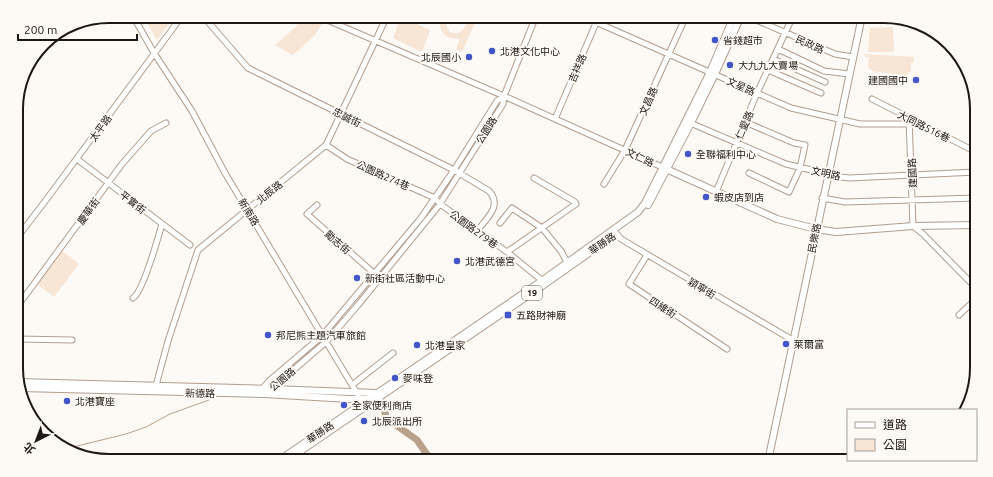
<svg xmlns="http://www.w3.org/2000/svg" width="993" height="477" viewBox="0 0 993 477" font-family="Ubuntu,'Noto Sans TC',sans-serif">
  <style>
    .green { fill: #f7e5d5 }
    .lines { fill: none; stroke-linecap: round; stroke-linejoin: round }
    .stream { stroke: #baa18c; stroke-width: 1 }
    .river { stroke: #baa18c; stroke-width: 7 }
    .minor-casing { stroke: #b29d8d; stroke-width: 7 }
    .major-casing { stroke: #b29d8d; stroke-width: 8 }
    .minor { stroke: #fff; stroke-width: 5 }
    .major { stroke: #fff; stroke-width: 6 }
    .poi-dot { fill: #4256c9; stroke: #fdf9f5; stroke-width: 1.5 }
    .labels { text-anchor: middle; stroke-width: 4; stroke-linejoin: round; paint-order: stroke }
    .shield { fill: #fdf9f5; stroke: #625b55; stroke-width: 1 }
    .shield-label { font-size: 9px; font-weight: bold; fill: #1f1711 }
    .poi-label { font-size: 10px; fill: #1f1711; stroke: #fdf9f5; text-anchor: start }
    .street-label { font-size: 10px; fill: #1f1711; stroke: #fdf9f5 }
    .rim { fill: none; stroke: #1f1711; stroke-width: 2 }
  </style>
  <rect width="100%" height="100%" fill="#fdf9f5"/>
  <path class="green" d="M 143,16 L 175,16 L 157,40 Z
    M 303,16 L 318,16 L 325,19 L 315,35 L 293,55 L 275,45 L 298,25 Z
    M 442,16 L 449,16 L 446,25 L 450,32 C 463,37 466,25 470,16 L 478,16 L 462,52 L 456,49 L 460,39 L 449,38 C 440,32 438,25 442,16 Z
    M 401,17 L 430,30 L 422,52 L 393,38 Z
    M 893,27 L 894,52 L 868,52 L 870,28 Z
    M 864,54 L 914,57 L 914,62 L 911,62 L 911,71 L 905,76 L 873,71 L 868,67 L 869,57 L 865,57 Z
    M 59,249 L 79,264 L 54,297 L 35,282 Z"/>
  <g class="lines">
    <path class="stream" d="M 65,449 L 126,434 L 146,427 L 170,414 L 209,400"/>
    <path class="river" d="M 383,402 L 386,418 L 417,440 L 428,456 L 434,461"/>
    <g class="minor-casing">
      <path id="minor" d="M 133,16 L 154,53 L 192,111 L 225,173 L 358,395
        M 203,16 L 248,68 L 454,170 L 489,191 C 503,206 486,219 477,231
        M 318,16 L 504,96 L 662,167
        M 582,16 L 791,108 L 860,124 L 909,124
        M 747,16 L 835,54 L 853,57
        M 778,49 L 824,71 L 849,74
        M 773,59 L 825,82
        M 768,70 L 821,93
        M 872,99 L 976,152
        M 555,119 L 599,16
        M 909,119 L 913,226 L 923,234 L 977,289
        M 688,122 L 786,164 L 841,177 L 849,178 L 976,172
        M 745,122 L 794,143 L 805,145 L 800,168 L 789,192 L 749,173
        M 326,145 L 347,159 L 435,198 L 440,204 L 507,252 L 544,282
        M 77,159 L 190,245
        M 604,184 L 625,150 L 686,16
        M 716,192 L 757,93 L 793,16
        M 822,198 L 845,202 L 977,198
        M 317,205 L 307,214 L 376,275
        M 500,223 L 512,208 L 542,228 L 561,251 L 567,262
        M 614,231 L 621,239 L 794,341
        M 17,238 L 49,196 L 182,16
        M 507,252 L 576,204 L 575,202 L 534,178
        M 647,255 L 629,284 L 727,349
        M 133,298 C 143,292 158,238 162,224
        M 17,307 L 122,164 L 151,131 L 166,123
        M 959,315 L 977,298
        M 17,339 L 72,340
        M 973,358 L 977,355
        M 352,385 L 393,353
        M 155,389 L 168,341 L 198,250 L 326,145 L 387,16
        M 270,390 L 326,342 L 358,305 L 440,204 L 503,104 L 504,96 L 536,16
        M 264,392 L 263,388 L 269,381 L 322,336 L 421,218 L 454,170 L 497,101 L 504,96"/>
    </g>
    <g class="major-casing">
      <path id="major" d="M 664,168 L 777,219 L 816,229 L 836,232 L 913,226 L 977,225
        M 648,205 L 691,123 L 715,74 L 741,16
        M 18,382 L 272,389 L 376,393
        M 20,388 L 264,394 L 349,399 L 368,399
        M 278,461 L 543,280 L 638,212 L 645,203 L 710,72 L 734,16
        M 286,461 L 545,284 L 616,234
        M 768,461 L 862,16"/>
    </g>
    <use href="#minor" class="minor"/>
    <use href="#major" class="major"/>
  </g>
  <g class="poi-dot">
    <circle cx="715" cy="40" r="4"/>
    <circle cx="492" cy="51" r="4"/>
    <circle cx="469" cy="57" r="4"/>
    <circle cx="730" cy="65" r="4"/>
    <circle cx="916" cy="80" r="4"/>
    <circle cx="688" cy="154" r="4"/>
    <circle cx="706" cy="197" r="4"/>
    <circle cx="457" cy="261" r="4"/>
    <circle cx="357" cy="278" r="4"/>
    <rect x="504" y="311" width="8" height="8" rx="2"/>
    <circle cx="268" cy="335" r="4"/>
    <circle cx="786" cy="344" r="4"/>
    <circle cx="417" cy="345" r="4"/>
    <circle cx="395" cy="378" r="4"/>
    <circle cx="67" cy="401" r="4"/>
    <circle cx="344" cy="405" r="4"/>
    <circle cx="364" cy="421" r="4"/>
  </g>
  <g class="labels">
    <rect class="shield" x="522" y="286" width="20" height="14" rx="3"/>
    <g class="shield-label">
      <text x="532" y="296">19</text>
    </g>
    <g class="poi-label">
      <text x="723" y="44">省錢超市</text>
      <text x="500" y="55">北港文化中心</text>
      <text x="461" y="61" text-anchor="end">北辰國小</text>
      <text x="738" y="69">大九九大賣場</text>
      <text x="908" y="84" text-anchor="end">建國國中</text>
      <text x="696" y="158">全聯福利中心</text>
      <text x="714" y="201">蝦皮店到店</text>
      <text x="465" y="265">北港武德宮</text>
      <text x="365" y="282">新街社區活動中心</text>
      <text x="516" y="319">五路財神廟</text>
      <text x="276" y="339">邦尼熊主題汽車旅館</text>
      <text x="794" y="348">萊爾富</text>
      <text x="425" y="349">北港皇家</text>
      <text x="403" y="382">麥味登</text>
      <text x="75" y="405">北港寶座</text>
      <text x="352" y="409">全家便利商店</text>
      <text x="372" y="425">北辰派出所</text>
    </g>
    <g class="street-label">
      <text transform="translate(810 44) rotate(24)" y="4">民政路</text>
      <text transform="translate(577 68) rotate(-67)" y="4">吉祥路</text>
      <text transform="translate(741 86) rotate(24)" y="4">文星路</text>
      <text transform="translate(648 101) rotate(-66)" y="4">文昌路</text>
      <text transform="translate(347 117) rotate(27)" y="4">忠誠街</text>
      <text transform="translate(744 125) rotate(-67)" y="4">仁愛路</text>
      <text transform="translate(924 126) rotate(26)" y="4">大同路516巷</text>
      <text transform="translate(100 128) rotate(-54)" y="4">太平路</text>
      <text transform="translate(486 130) rotate(-58)" y="4">公園路</text>
      <text transform="translate(640 157) rotate(25)" y="4">文仁路</text>
      <text transform="translate(826 173) rotate(12)" y="4">文明路</text>
      <text transform="translate(912 173) rotate(-93)" y="4">建國路</text>
      <text transform="translate(383 175) rotate(24)" y="4">公園路274巷</text>
      <text transform="translate(269 192) rotate(-38)" y="4">北辰路</text>
      <text transform="translate(133 202) rotate(38)" y="4">平實街</text>
      <text transform="translate(88 211) rotate(-54)" y="4">慶華街</text>
      <text transform="translate(249 212) rotate(59)" y="4">新南路</text>
      <text transform="translate(474 229) rotate(36)" y="4">公園路279巷</text>
      <text transform="translate(814 238) rotate(-79)" y="4">民樂路</text>
      <text transform="translate(338 242) rotate(41)" y="4">勵志街</text>
      <text transform="translate(602 243) rotate(-35)" y="4">華勝路</text>
      <text transform="translate(702 288) rotate(31)" y="4">穎寧街</text>
      <text transform="translate(663 307) rotate(33)" y="4">四維街</text>
      <text transform="translate(282 379) rotate(-40)" y="4">公園路</text>
      <text transform="translate(200 393) rotate(1)" y="4">新德路</text>
      <text transform="translate(320 432) rotate(-34)" y="4">華勝路</text>
    </g>
  </g>
  <path d="M0 0H993V477H0ZM109 23H884A86 86 0 0 1 970 109V368A86 86 0 0 1 884 454H109A86 86 0 0 1 23 368V109A86 86 0 0 1 109 23Z" fill="#fdf9f5" fill-rule="evenodd"/>
  <path class="rim" d="M109 23H884A86 86 0 0 1 970 109V368A86 86 0 0 1 884 454H109A86 86 0 0 1 23 368V109A86 86 0 0 1 109 23Z"/>
  <rect x="847" y="409" width="130" height="52" fill="#fdf9f5" stroke="#a49f9a"/>
  <rect x="855" y="422" width="20" height="6" fill="#ffffff" stroke="#a49f9a"/>
  <text x="883" y="429" font-size="12" fill="#1f1711">道路</text>
  <rect x="855" y="439" width="20" height="12" fill="#f7e5d5" stroke="#a49f9a"/>
  <text x="883" y="449" font-size="12" fill="#1f1711">公園</text>
  <g transform="translate(36 441) rotate(222)" stroke="#fdf9f5" stroke-width="3" paint-order="stroke">
  <path d="M0-3L7 15L0 10L-7 15Z" fill="#1f1711"/>
  <text y="-6" font-size="11" font-weight="bold" text-anchor="middle" fill="#1f1711">北</text>
  </g>
  <path d="M18 34v6h119v-6" fill="none" stroke="#1f1711" stroke-width="2"/>
  <text x="24" y="34" font-size="12" fill="#1f1711" stroke="#fdf9f5" stroke-width="3" paint-order="stroke">200 m</text>
</svg>
